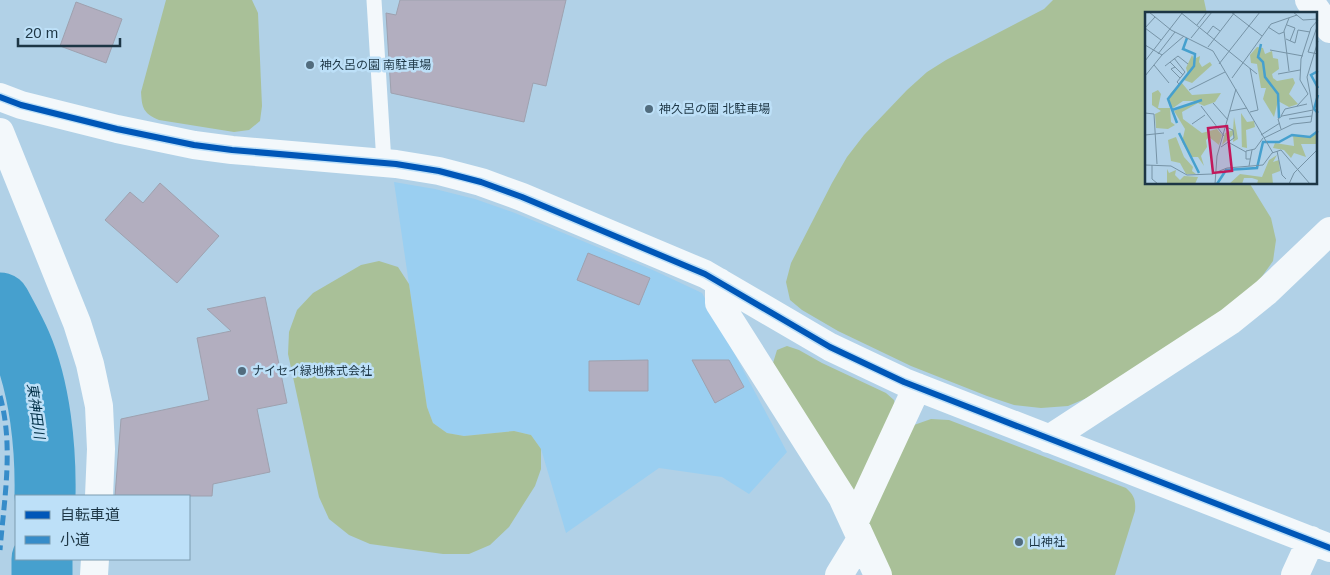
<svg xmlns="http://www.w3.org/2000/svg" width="1330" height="575" viewBox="0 0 1330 575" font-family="Arial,'Noto Sans JP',sans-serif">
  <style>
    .built { fill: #9acff1 }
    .green { fill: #a9c098 }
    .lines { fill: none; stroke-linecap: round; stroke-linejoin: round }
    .river { stroke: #46a0ce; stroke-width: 61 }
    .building { fill: #b2aebf; stroke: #9ea1af }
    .lane { stroke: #f3f8fb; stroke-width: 15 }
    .street { stroke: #f3f8fb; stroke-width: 28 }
    .quiet { stroke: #368cc9; stroke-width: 5; stroke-dasharray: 10 5; stroke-linecap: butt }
    .cycleway-casing { stroke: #bde0f8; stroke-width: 9 }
    .cycleway { stroke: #0057b8; stroke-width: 6 }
    .poi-dot { fill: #516c7e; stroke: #bde0f8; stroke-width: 2 }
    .labels { text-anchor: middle; stroke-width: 5; stroke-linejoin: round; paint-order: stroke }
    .poi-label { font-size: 12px; fill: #1d3645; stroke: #bde0f8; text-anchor: start }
    .water-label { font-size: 14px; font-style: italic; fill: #033148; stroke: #bde0f8 }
    .inset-river { fill: none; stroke: #46a0ce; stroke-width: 2.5 }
    .inset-road { fill: none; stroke: #7693a6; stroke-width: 1 }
    .view { fill: #c2185b; fill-opacity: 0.15; stroke: #c2185b; stroke-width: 2.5 }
    .inset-edge { fill: none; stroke: #1d3645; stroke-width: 2.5 }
  </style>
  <rect width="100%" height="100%" fill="#b1d1e7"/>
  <path class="built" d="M 394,182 L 435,189 L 475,199 L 515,213 L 655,271 L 702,293 L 787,452 L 749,494 L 722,477 L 659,468 L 566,533 L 541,449 L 531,435 L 514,431 L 464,436 L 447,433 L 433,423 L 427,407 Z"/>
  <path class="green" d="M 166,0 L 252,0 L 258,13 L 262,106 L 260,121 L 249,130 L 234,132 L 159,120 C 143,113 142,108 141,92 Z
    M 1053,0 L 1204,0 L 1207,14 L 1146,14 L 1146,184 L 1250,184 L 1271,218 L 1276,240 L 1273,261 L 1258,282 L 1223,311 L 1094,395 L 1068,406 L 1041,408 L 1014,405 L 987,396 L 911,366 L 838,331 L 802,310 L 790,300 L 786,282 L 791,263 L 832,183 L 847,157 L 864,135 L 907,90 L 927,72 L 946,60 L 1044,9 Z
    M 379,261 L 398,267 L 409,284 L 427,407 L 433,423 L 447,433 L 464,436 L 514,431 L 531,435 L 541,449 L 541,469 L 535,486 L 509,527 L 490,545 L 469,554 L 443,554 L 370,544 L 349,535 L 329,519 L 319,497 L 288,354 L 289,332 L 297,310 L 313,293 L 361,265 Z
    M 787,346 L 799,350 L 822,363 L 886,393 L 894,400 L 896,409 L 859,491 L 852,491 L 773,363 L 777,350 Z
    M 931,419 L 949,420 L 1126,488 C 1134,495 1136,500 1135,511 L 1115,575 L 889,575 L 868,520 L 914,425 Z"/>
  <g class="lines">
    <path class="river" d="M 0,303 C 7,316 15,330 21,344 C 40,388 46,448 45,496
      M 42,575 L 42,559"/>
  </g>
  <path class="building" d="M 400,0 L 566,0 L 546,86 L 533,83 L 524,122 L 391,93 L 386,13 L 396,15 Z
    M 76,2 L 122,19 L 106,63 L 60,46 Z
    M 160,183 L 219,236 L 177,283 L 105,220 L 130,192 L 143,203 Z
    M 588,253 L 650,278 L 639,305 L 577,280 Z
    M 265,297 L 287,403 L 257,409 L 270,472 L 213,484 L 212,496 L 115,496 L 121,419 L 209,400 L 197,338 L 231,331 L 207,309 Z
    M 648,360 L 648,391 L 589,391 L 589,361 Z
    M 692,360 L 729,360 L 744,387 L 715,403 Z"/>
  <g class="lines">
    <path class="lane" d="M 374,0 L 384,163"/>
    <path class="street" d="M 1309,0 L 1330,29
      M 0,97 L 21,105 L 117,129 L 194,145 L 232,150 L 396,164 L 439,171 L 481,182 L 522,197 L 705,274 L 830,347 L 904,382 L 1330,548
      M 0,132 L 77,323 L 90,364 L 99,406 L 101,449 L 99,496
      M 719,282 L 719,303 L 842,497 L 878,575
      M 1049,439 L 1230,321 L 1266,292 L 1330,231
      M 854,523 L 917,387
      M 94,575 L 95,559
      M 839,575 L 861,539
      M 1295,575 L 1311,540"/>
    <path class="quiet" d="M 0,396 C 14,446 4,500 0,550"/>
    <g class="cycleway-casing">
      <path id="cycleway" d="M 0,97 L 21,105 L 117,129 L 194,145 L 232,150 L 396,164 L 439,171 L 481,182 L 522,197 L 705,274 L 830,347 L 904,382 L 1330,548"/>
    </g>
    <use href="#cycleway" class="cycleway"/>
  </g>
  <g class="poi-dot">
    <circle cx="310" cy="65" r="5"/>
    <circle cx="649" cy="109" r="5"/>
    <circle cx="242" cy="371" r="5"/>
    <circle cx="1019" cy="542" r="5"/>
  </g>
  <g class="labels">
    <g class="poi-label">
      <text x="320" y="69">神久呂の園 南駐車場</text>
      <text x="659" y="113">神久呂の園 北駐車場</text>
      <text x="252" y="375">ナイセイ緑地株式会社</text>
      <text x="1029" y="546">山神社</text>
    </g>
    <g class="water-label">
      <text transform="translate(36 411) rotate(82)" y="5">東神田川</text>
    </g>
  </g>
  <g transform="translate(1145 12)">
    <rect width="172" height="172" fill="#b1d1e7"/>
    <path d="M 112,35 L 118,36 L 120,42 L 127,39 L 128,46 L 133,47 L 134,57 L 127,62 L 128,66 L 132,69 L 148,66 L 150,71 L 144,82 L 153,92 L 144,95 L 133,89 L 129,105 L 118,87 L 121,76 L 116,76 L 112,52 L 106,51 L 105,43 ZM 47,43 L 49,47 L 55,44 L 54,50 L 57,55 L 65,50 L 67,53 L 47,71 L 39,68 L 43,63 L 41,56 ZM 36,70 L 47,83 L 76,81 L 70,90 L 59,94 L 53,91 L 37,100 L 38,107 L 57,121 L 72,117 L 77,123 L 74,133 L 64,125 L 61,128 L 62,135 L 56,144 L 59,154 L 53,145 L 46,145 L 37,130 L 40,117 L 29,99 L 50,89 L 38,89 L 28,96 L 23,90 L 25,82 ZM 13,78 L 16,82 L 13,96 L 25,96 L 26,110 L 30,113 L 23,117 L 11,116 L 10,102 L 16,99 L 7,93 L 7,81 ZM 96,101 L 102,110 L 109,109 L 110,115 L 101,118 L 102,136 L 97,135 L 97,139 ZM 89,105 L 93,127 L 88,130 L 89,122 L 77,133 L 80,121 L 88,118 ZM 172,120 L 171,132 L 156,132 L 161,145 L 149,141 L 146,146 L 139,138 L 128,136 L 130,131 L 149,134 L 148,123 L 165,125 ZM 31,125 L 39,145 L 48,155 L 47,159 L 51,162 L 41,162 L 35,151 L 26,149 L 23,128 ZM 132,143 L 128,150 L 134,148 L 135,159 L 127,162 L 128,172 L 112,172 L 113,168 L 107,166 L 99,166 L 97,172 L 84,172 L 95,162 L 117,165 L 124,148 ZM 22,157 L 24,161 L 31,158 L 30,163 L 35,168 L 39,164 L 53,165 L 50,172 L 22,172 Z" fill="#a9c098"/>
    <path class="inset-river" d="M 116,32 L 113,45 L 118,50 L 120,65 L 133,82 L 134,106M 173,59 L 166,63 L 173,76M 173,83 L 169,97 L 173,101M 27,98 L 57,88M 32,111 L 23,87 L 49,54 L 50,42 L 38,37 L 42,26M 34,121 L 54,161M 72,172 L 81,158 L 112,156 L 118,130 L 134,130 L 147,123 L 165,125 L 173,119"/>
    <path class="inset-road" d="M 4,0 L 26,18 L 68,39 L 128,141M 35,0 L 55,16M 86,0 L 117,24M 148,0 L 158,8 L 173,7M 10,5 L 0,16 L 16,28M 144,6 L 139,19 L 144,59M 52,13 L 62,0M 142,13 L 150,16 L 145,29M 123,15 L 134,22 L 139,20M 172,15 L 163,40 L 173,42M 55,16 L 112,62M 62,22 L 68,14 L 75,19M 46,26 L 67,0M 141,27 L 150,31 L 153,18 L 165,20M 0,33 L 17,43 L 39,24M 63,35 L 90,0M 125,38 L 158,44M 13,42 L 30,20M 29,46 L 40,60 L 32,70 L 34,72M 0,49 L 38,0M 25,50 L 38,63M 74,52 L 115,0M 9,53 L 24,71M 20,54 L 33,44 L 43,52M 30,55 L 26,57 L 35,66M 133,62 L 155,58M 0,64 L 17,43M 87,66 L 126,12 L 152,3M 44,78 L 80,60M 68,91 L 83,108M 56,94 L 79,124M 152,94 L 163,82 L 155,68 L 156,47 L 166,16 L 173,8M 85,99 L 102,96M 105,100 L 113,98 L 105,56M 0,101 L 9,102 L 12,152M 136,104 L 140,97 L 162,92M 144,107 L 167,104M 47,112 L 60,103M 136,117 L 133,107 L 137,104 L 168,98M 0,123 L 19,121M 116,123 L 135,111M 119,126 L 148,112 L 166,110 L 168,97 L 162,65 L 173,29M 83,130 L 101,140M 76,135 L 89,126 L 88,118 L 81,115M 132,139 L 137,163 L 141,167M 105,147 L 101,147 L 101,139 L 110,137 L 118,126M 0,153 L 26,154 L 42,163 L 67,162 L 82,156 L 118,153 L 127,141 L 136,138 L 165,172M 7,153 L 7,167 L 13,172M 104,154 L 107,138M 70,172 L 72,144 L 91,77M 144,172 L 149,161 L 173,137"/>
    <path class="view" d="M 82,114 L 87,159 L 68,161 L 63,116 Z"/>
    <rect width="172" height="172" class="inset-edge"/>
  </g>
  <rect x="15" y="495" width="175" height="65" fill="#bde0f8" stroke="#7d9cb0"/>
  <rect x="25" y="511" width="25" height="8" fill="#0057b8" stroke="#7d9cb0"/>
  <text x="60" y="520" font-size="15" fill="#1d3645">自転車道</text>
  <rect x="25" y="536" width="25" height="8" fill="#368cc9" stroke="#7d9cb0"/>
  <text x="60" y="545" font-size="15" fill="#1d3645">小道</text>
  <path d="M18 38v8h102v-8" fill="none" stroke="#1d3645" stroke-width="2.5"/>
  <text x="25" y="38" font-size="15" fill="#1d3645" stroke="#bde0f8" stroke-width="4" paint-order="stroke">20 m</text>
</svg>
